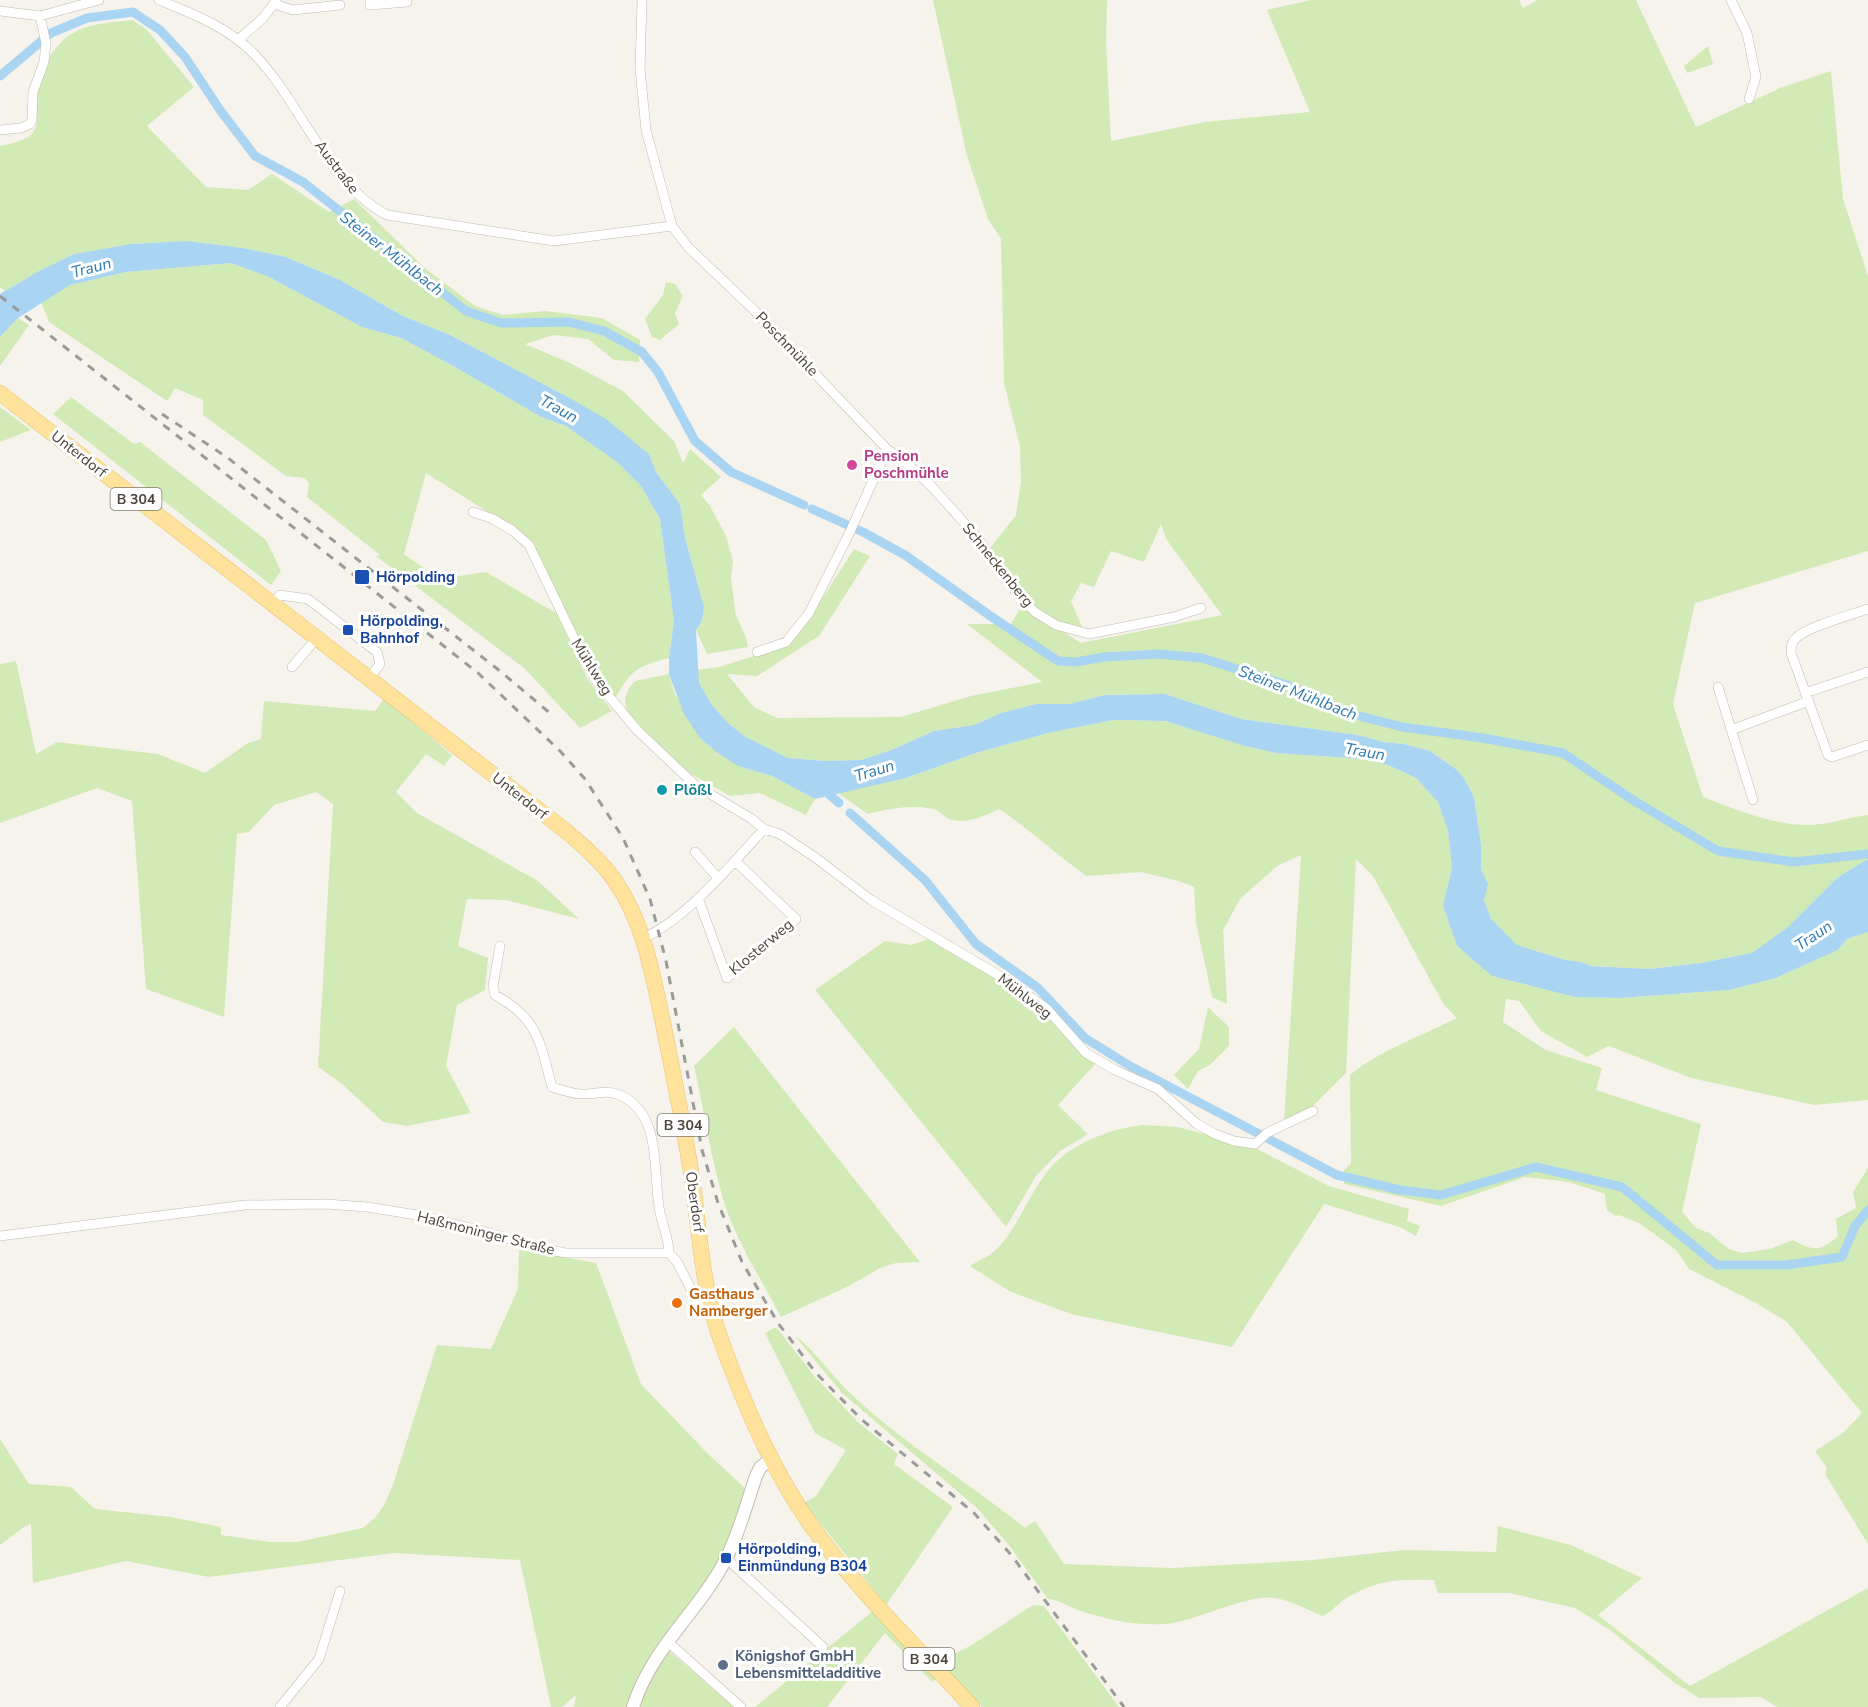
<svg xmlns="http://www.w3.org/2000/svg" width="1868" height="1707" viewBox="0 0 1868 1707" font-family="'Nunito Sans',sans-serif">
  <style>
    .green { fill: #d2eab5 }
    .water { fill: #a9d4f2 }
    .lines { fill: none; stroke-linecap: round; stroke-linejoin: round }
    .canal { stroke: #a9d4f2; stroke-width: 9 }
    .minor-casing { stroke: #c2bbae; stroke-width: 10 }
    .tertiary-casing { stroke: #c2bbae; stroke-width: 14 }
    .primary-casing { stroke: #e6c16a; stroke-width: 16 }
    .minor { stroke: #fff; stroke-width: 9 }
    .tertiary { stroke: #fff; stroke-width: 12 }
    .primary { stroke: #ffe39c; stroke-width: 15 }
    .rail { stroke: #9a9a9a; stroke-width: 3; stroke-dasharray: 8 8; stroke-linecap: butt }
    .hotel-dot { fill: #d1479c; stroke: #fff; stroke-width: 2 }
    .transit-dot { fill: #1a4fb4; stroke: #fff; stroke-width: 2 }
    .culture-dot { fill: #0f9aa8; stroke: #fff; stroke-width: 2 }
    .food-dot { fill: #e8710a; stroke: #fff; stroke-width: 2 }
    .service-dot { fill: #5c6f8a; stroke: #fff; stroke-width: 2 }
    .labels { text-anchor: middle; stroke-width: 6; stroke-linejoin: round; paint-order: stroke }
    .shield { fill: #fff; stroke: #817c74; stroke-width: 1.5 }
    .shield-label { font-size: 14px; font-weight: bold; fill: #4b4439 }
    .street-label { font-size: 15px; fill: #4b4439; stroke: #fff }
    .hotel-label { font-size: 15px; font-weight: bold; fill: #b23c85; stroke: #fff; text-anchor: start }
    .transit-label { font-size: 15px; font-weight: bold; fill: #164399; stroke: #fff; text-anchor: start }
    .culture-label { font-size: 15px; font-weight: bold; fill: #0d838f; stroke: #fff; text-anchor: start }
    .food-label { font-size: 15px; font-weight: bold; fill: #c56008; stroke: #fff; text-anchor: start }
    .service-label { font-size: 15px; font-weight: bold; fill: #4e5e75; stroke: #fff; text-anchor: start }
    .water-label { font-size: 16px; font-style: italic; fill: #2e7ab2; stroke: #fff }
  </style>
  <rect width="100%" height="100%" fill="#f6f3ec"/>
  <path class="green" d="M 933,0 L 1107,0 L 1106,43 L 1111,141 L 1205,122 L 1310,112 L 1267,10 L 1311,0 L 1519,0 L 1523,8 L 1537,0 L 1636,0 L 1696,127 L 1780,88 L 1831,71 L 1843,199 L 1868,276 L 1868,551 L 1695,603 L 1673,704 L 1703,797 C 1738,810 1774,826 1812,825 C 1831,824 1849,817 1868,815 L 1868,859 L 1838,877 L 1788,927 L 1752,953 L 1701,963 L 1649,969 L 1591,966 L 1581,962 L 1565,960 L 1516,945 L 1491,919 L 1484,900 L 1487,884 L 1481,869 L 1481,844 L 1474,797 L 1464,778 L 1457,770 L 1430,751 L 1404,744 L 1383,742 L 1358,735 L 1241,719 L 1165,694 L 1104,695 L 1070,704 L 1036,704 L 1001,713 L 974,725 L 934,731 L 889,751 L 861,760 L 826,761 L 788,758 L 744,736 L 728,723 L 712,705 L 699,683 L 697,670 L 719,667 L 786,646 L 820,602 L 854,549 L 870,556 L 819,636 L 757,676 L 727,674 L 754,707 L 777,718 L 901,717 L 971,696 L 1042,682 L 967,624 L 1011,624 L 1022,605 L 1081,643 L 1222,615 L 1166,539 L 1161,524 L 1144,562 L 1111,551 L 1094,587 L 1081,583 L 1071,601 L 1084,632 L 1056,624 L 1036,611 L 988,551 L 1016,515 L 1021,482 L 1020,446 L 1004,383 L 1001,239 L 988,219 L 967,156 Z
    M 133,20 L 146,29 L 194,87 L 147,126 L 206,187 L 248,190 L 272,174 L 329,212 L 354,199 L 426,269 L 475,306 L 503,315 L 545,311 L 602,318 L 640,340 L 639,362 L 614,360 L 588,339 L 554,335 L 525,344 L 570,363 L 623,391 L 674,441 L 683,463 L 690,449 L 721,477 L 701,495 L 710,506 L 726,536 L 733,561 L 731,578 L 736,616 L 746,637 L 748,647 L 707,654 L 696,630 L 702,621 L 704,607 L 685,538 L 680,504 L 656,472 L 649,454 L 568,397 L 450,335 L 403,316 L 340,280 L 286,257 L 243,248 L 187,241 L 131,244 L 74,254 L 39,271 L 5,291 L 0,287 L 0,146 C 9,144 24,141 31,135 C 41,125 35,112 36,99 C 39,73 51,46 73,33 C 90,23 114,22 133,20 Z
    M 1708,46 L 1713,64 L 1687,73 L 1684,66 Z
    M 231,263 L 269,277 L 362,327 L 401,338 L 455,367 L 541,417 L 566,426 L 617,462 L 641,486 L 660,519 L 674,621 L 669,658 C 637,667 631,669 615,699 L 594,675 L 526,536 L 426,473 L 404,554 L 439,579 L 486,572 L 556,613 L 588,680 L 612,711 L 580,728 L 524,668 L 376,556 L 380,555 L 307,497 L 309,484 L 305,478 L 286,476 L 203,415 L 203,400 L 175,388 L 167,401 L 49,322 L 41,302 L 70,285 L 126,272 Z
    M 666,282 L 675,284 L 683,296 L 675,313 L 679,324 L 660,340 L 652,337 L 645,319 L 663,295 Z
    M 18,318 L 29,325 L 0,366 L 0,337 Z
    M 71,397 L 134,444 L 140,442 L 266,540 L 281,571 L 271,585 L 53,414 Z
    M 0,407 L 31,430 L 0,442 Z
    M 16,661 L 36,754 L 57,742 L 158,754 L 205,773 L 248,743 L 261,739 L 264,701 L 375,711 L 384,699 L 452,755 L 444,766 L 426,754 L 396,792 L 417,813 L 538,881 L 579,919 L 506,900 L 467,899 L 458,946 L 488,958 L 485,990 L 457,1005 L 446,1066 L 471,1113 L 407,1126 L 383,1122 L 341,1083 L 318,1067 L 333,804 L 316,792 L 274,805 L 249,832 L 237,834 L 224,1017 L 146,989 L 132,801 L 97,788 L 0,823 L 0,664 Z
    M 669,674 L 675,695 L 738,766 L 772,776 L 815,799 L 806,815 L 760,793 L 730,796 L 691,774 L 655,742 L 627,711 L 625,698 L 629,688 L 635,681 Z
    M 1113,720 L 1165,721 L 1245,746 L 1276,753 L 1363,759 L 1388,765 L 1416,778 L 1438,802 L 1448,831 L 1452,866 L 1443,906 L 1457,946 L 1492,976 L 1573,996 L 1620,998 L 1729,990 L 1776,978 L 1838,950 L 1847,939 L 1868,932 L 1868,1100 L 1814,1105 L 1691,1078 L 1609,1046 L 1587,1057 L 1541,1031 L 1519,1001 L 1506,999 L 1503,1022 L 1546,1050 L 1602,1068 L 1596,1090 L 1701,1124 L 1682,1212 L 1696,1228 L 1709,1233 L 1729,1249 L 1742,1253 L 1769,1249 L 1793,1240 C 1814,1252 1820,1251 1838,1236 L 1836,1219 L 1856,1208 L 1853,1192 L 1868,1168 L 1868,1544 L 1825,1474 L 1827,1468 L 1815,1451 L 1843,1433 L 1862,1413 L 1787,1322 L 1756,1303 L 1689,1269 L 1676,1250 L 1639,1223 L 1619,1215 L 1616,1216 L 1607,1210 L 1605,1194 L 1569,1182 L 1525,1177 L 1441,1206 L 1344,1184 L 1344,1170 L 1351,1164 L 1350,1075 C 1377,1052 1425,1034 1457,1018 L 1444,1005 L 1373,876 L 1356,859 L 1346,1073 L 1311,1108 L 1284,1122 L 1301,855 L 1277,866 L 1240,899 L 1223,930 L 1227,1004 L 1212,997 L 1196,922 L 1194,887 L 1179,881 L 1141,872 L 1086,876 C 1056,854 1029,829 999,809 C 984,816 967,825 949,819 C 944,817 939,810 933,809 C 916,804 885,809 868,814 L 838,793 L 906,778 L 976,753 L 1048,733 Z
    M 931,938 C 961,956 994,973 1021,994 C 1048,1015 1068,1043 1096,1063 L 1058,1105 L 1088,1134 L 1060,1151 L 1036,1176 L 1006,1227 L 815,990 L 885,941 L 911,945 Z
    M 1208,1007 L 1229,1027 L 1229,1046 L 1210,1065 L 1198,1071 L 1188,1089 L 1174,1075 L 1199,1049 Z
    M 734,1027 L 920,1262 L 896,1263 L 880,1268 L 849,1286 L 781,1317 C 764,1285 744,1253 730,1219 C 713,1174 705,1114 694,1066 Z
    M 1143,1125 L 1178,1127 L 1253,1147 L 1329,1186 L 1409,1209 L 1407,1221 L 1420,1226 L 1416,1236 L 1400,1227 L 1324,1204 L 1232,1347 L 1071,1314 L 1011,1292 L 970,1266 C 978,1261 990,1256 997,1249 C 1017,1228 1027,1199 1044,1176 C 1065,1145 1108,1129 1143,1125 Z
    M 519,1249 L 596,1263 L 641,1384 L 707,1453 L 747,1490 C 740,1511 731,1545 720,1563 C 688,1614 647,1649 627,1707 L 574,1707 L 576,1695 L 562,1707 L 551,1707 L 520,1560 L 394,1553 L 209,1577 L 126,1561 L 33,1583 L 31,1524 L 24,1527 L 0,1545 L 0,1439 L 29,1484 L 71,1487 L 95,1509 L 171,1517 L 221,1527 L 221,1535 L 270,1542 L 297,1542 L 363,1528 L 376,1517 L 384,1505 L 393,1485 L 437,1345 L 491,1349 L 518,1289 Z
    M 776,1327 L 816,1378 L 860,1424 L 898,1454 L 894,1464 L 953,1507 L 886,1605 L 804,1503 L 816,1496 L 846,1450 L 815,1433 L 765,1333 Z
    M 794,1335 C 816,1351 831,1375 851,1394 C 904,1444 968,1482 1025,1528 L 1035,1521 L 1064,1564 L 1172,1568 L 1312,1560 L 1404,1550 L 1496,1552 L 1498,1526 L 1571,1545 L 1642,1578 L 1598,1615 L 1690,1686 L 1868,1588 L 1868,1707 L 1777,1707 L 1761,1697 L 1699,1698 L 1675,1683 L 1610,1630 L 1575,1608 L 1509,1593 L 1438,1593 L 1434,1580 C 1398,1579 1380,1579 1348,1597 C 1338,1602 1332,1613 1322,1616 C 1307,1609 1291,1601 1275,1598 C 1248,1593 1196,1622 1164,1624 C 1136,1626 1104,1619 1078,1610 C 1067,1606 1060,1600 1048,1599 L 1008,1544 L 977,1508 L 842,1393 Z
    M 1033,1605 L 1044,1606 L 1119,1707 L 982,1707 L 939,1661 L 970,1646 Z
    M 873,1611 L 939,1678 L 932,1682 L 885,1633 L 827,1707 L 755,1707 Z
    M 668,1650 L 734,1707 L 640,1707 L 645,1690 Z"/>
  <path class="water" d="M 187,241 L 243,248 L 286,257 L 340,280 L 403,316 L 450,335 L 568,397 L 606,419 L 649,454 L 656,472 L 680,504 L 685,538 L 704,607 L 702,621 L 696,630 L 699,683 L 712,705 L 728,723 L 744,736 L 788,758 L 826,761 L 861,760 L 889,751 L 934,731 L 974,725 L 1001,713 L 1036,704 L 1070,704 L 1104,695 L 1165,694 L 1241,719 L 1358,735 L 1383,742 L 1404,744 L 1430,751 L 1457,770 L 1464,778 L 1474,797 L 1481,844 L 1481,869 L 1488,884 L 1484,900 L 1491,919 L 1517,945 L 1565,960 L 1581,962 L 1591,966 L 1649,969 L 1701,963 L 1752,953 L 1788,927 L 1838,877 L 1868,859 L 1868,932 L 1847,939 L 1838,950 L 1776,978 L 1729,990 L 1620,998 L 1575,997 L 1492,976 L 1457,946 L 1443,906 L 1452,867 L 1448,831 L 1438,802 L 1416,778 L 1388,765 L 1363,759 L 1276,753 L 1245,746 L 1165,721 L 1113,720 L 1048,733 L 976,753 L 906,778 L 815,799 L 772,776 L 738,766 L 718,753 L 700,738 L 684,714 L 669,674 L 669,658 L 674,621 L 660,519 L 641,486 L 617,462 L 566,426 L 541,417 L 455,367 L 401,338 L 362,327 L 269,277 L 231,263 L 126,272 L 70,285 L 18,318 L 0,337 L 0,294 L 39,271 L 74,254 L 131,244 Z"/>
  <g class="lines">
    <path class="canal" d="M 0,76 L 51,33 L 87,18 L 133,12 L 160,30 L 185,57 L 220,110 L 255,156 L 303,182 L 466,311 L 501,323 L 569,322 L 604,331 L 642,352 L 658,372 L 695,441 L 731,472 L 804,505
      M 812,509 L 863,532 L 905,555 L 989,615 L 1058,661 L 1076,662 L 1104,657 L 1158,654 L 1202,658 L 1287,685 L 1344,712 L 1402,727 L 1483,738 L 1563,753 L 1633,800 L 1718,851 L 1794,862 L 1868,854
      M 823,789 L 839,803
      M 850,813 L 925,880 L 976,944 L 1038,988 L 1085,1038 L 1130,1066 L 1337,1175 L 1400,1190 L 1441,1195 L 1536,1167 L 1622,1187 L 1717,1265 L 1786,1265 L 1842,1257 L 1855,1226 L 1868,1210"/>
    <g class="minor-casing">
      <path id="minor" d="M 159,0 C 193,14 228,27 254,54 C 301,102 327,184 387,215 L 554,241 L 672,226
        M 370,0 L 370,5 L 407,2
        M 642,0 L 640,69 L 646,130 L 672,226 L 688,247 L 754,310 L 887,449 L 915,470 L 933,488 L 976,536 L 1015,591 L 1035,612 L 1056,625 L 1089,634 L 1174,617 L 1201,608
        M 1731,0 L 1747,33 L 1756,77 L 1749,99
        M 274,4 L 293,10 L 340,5
        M 0,11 L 40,16 L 99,0
        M 238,40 L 263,18 L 276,1
        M 0,130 L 21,128 L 30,124 L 32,119 L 33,92 L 44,62 L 46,43 L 40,16
        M 473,512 L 493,519 L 512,530 L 529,545 L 586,663 L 597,682 L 637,730 L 695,785 L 752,819 L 764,829 L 780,834 L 816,858 L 871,900 L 1010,982 L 1047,1009 L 1086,1053 L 1115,1070 L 1158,1089 L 1197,1124 L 1215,1134 L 1234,1141 L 1255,1144 L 1267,1133 L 1313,1111
        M 273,604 L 280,595 L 308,599 L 377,652 L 380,664 L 369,679
        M 1868,609 C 1851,615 1805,627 1795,639 C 1791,643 1791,648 1791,653 L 1828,755 L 1832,757 L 1868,745
        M 757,652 L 786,642 L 809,613 L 849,534 L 887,449
        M 292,667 L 316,639
        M 1718,687 L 1753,800
        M 1805,693 L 1868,672
        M 1731,730 L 1809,701
        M 695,852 L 718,878
        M 698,898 L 727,978 L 796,919 L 735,861
        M 643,938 C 684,921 733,863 764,829
        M 500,946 L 493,986 L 495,995 C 539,1019 540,1043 552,1087 C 561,1090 570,1093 579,1094 C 594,1095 606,1089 620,1095 C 664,1115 652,1175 660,1213 C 663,1227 669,1239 669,1253
        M 0,1236 L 245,1205 L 326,1204 L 367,1207 L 417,1215 L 483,1231 L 532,1246 L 565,1253 L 669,1253 L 677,1262 L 704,1314 L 713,1314
        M 726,1558 L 823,1647
        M 667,1641 L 741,1707
        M 280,1707 L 319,1659 L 340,1591"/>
    </g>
    <g class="tertiary-casing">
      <path id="tertiary" d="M 633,1707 C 652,1647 698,1613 726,1559 C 739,1533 747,1503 756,1476 L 760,1468 L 771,1458"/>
    </g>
    <g class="primary-casing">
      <path id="primary" d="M 0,393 L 562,828 C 581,844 601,860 615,881 C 643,921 652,971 662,1018 C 673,1074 685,1129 693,1185 C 700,1238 703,1293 722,1343 C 747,1412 777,1481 821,1539 C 866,1599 922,1652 972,1707"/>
    </g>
    <use href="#minor" class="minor"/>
    <use href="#tertiary" class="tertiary"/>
    <use href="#primary" class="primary"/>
    <path class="rail" d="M 0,296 L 478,673 L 560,751 L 585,779 L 623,838 L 650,899 L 666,961 L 702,1150 L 718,1203 L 742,1262 L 778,1323 L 816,1373 L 861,1419 L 974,1513 L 1012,1556 L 1124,1707
      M 162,414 L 228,458 L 500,671 L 551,714"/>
  </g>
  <circle class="hotel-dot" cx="852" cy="465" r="6"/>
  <g class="transit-dot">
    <rect x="354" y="569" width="16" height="16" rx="3"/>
    <rect x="342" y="624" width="12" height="12" rx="3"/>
    <rect x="720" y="1552" width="12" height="12" rx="3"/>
  </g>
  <circle class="culture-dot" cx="662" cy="790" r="6"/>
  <circle class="food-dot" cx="677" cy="1303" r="6"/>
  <circle class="service-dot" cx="723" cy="1665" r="6"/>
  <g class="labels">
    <g class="shield">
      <rect x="110.5" y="488" width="51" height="22" rx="4.5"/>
      <rect x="657.5" y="1114" width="51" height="22" rx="4.5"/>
      <rect x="903.5" y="1648" width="51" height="22" rx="4.5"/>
    </g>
    <g class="shield-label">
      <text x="136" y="504">B 304</text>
      <text x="683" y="1130">B 304</text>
      <text x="929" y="1664">B 304</text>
    </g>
    <g class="street-label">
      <text transform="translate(337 167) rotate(53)" y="5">Austraße</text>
      <text transform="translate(787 344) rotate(46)" y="5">Poschmühle</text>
      <text transform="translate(79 454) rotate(38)" y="5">Unterdorf</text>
      <text transform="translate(998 565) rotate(51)" y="5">Schneckenberg</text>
      <text transform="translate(592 667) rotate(58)" y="5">Mühlweg</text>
      <text transform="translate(520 796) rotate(38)" y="5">Unterdorf</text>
      <text transform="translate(761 947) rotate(-40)" y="5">Klosterweg</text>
      <text transform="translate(1025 996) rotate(38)" y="5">Mühlweg</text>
      <text transform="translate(695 1202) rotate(82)" y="5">Oberdorf</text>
      <text transform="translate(486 1233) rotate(14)" y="5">Haßmoninger Straße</text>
    </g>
    <g class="hotel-label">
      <text x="864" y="461">Pension<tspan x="864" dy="17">Poschmühle</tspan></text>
    </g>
    <g class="transit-label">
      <text x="376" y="582">Hörpolding</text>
      <text x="360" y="626">Hörpolding,<tspan x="360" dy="17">Bahnhof</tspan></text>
      <text x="738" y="1554">Hörpolding,<tspan x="738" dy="17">Einmündung B304</tspan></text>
    </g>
    <g class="culture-label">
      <text x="674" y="795">Plößl</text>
    </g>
    <g class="food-label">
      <text x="689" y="1299">Gasthaus<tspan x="689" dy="17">Namberger</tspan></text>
    </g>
    <g class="service-label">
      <text x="735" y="1661">Königshof GmbH<tspan x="735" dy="17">Lebensmitteladditive</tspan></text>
    </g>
    <g class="water-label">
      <text transform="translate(392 253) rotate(38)" y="6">Steiner Mühlbach</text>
      <text transform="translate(91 267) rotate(-15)" y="6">Traun</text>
      <text transform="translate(559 408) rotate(29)" y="6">Traun</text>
      <text transform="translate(1298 692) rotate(21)" y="6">Steiner Mühlbach</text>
      <text transform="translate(1365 751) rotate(10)" y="6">Traun</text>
      <text transform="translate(874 770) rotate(-17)" y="6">Traun</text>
      <text transform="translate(1813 935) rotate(-34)" y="6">Traun</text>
    </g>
  </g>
</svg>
